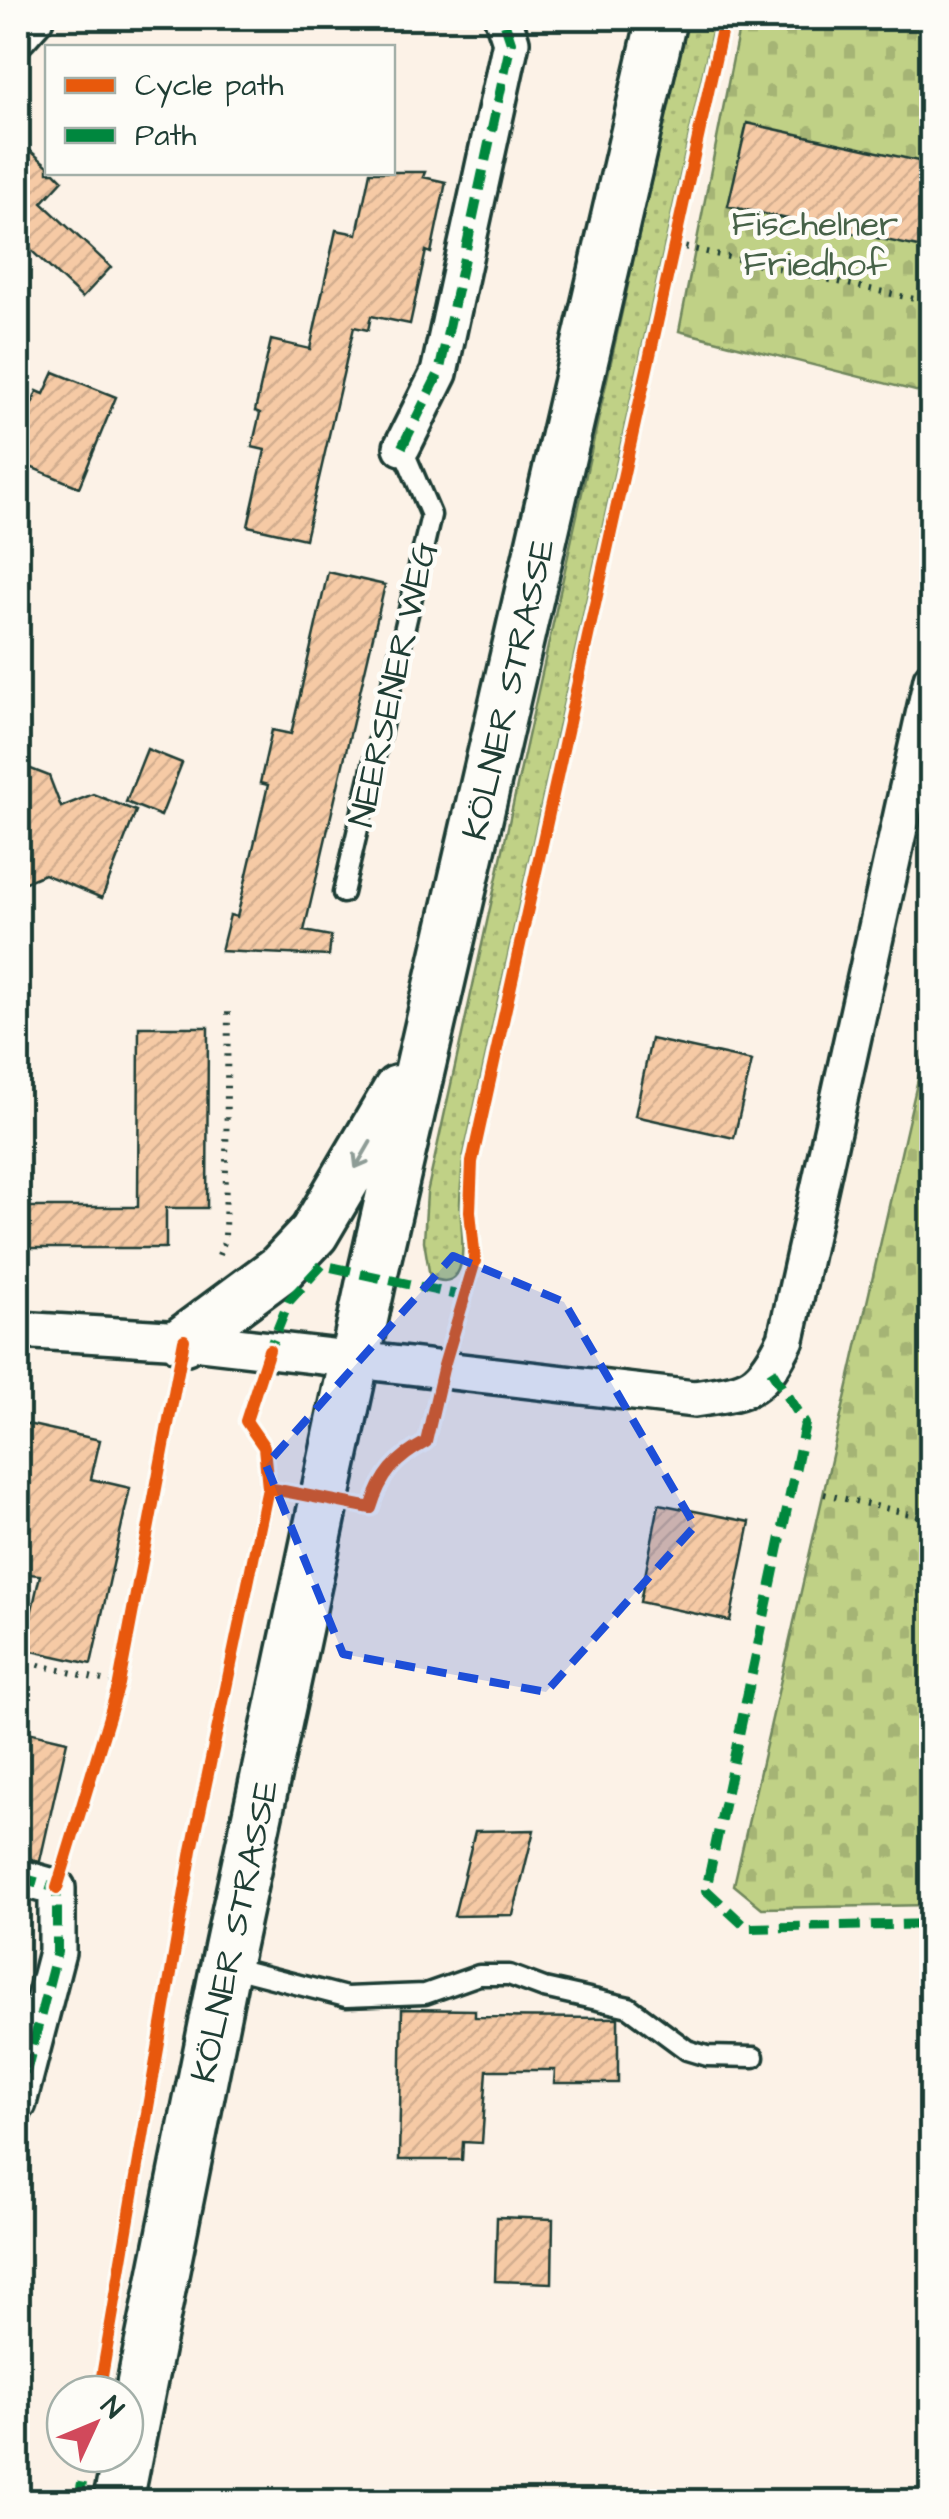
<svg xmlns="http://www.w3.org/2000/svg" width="949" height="2519" viewBox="0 0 949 2519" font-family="'Architects Daughter',sans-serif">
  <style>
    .grass { fill: url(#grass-dots); stroke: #70875d; stroke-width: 2.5 }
    .cemetery { fill: url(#cemetery-stones); stroke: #70875d; stroke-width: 2.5 }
    .building { fill: url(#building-hatch); stroke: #1f3d34; stroke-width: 2.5 }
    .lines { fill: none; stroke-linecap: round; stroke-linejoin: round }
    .lane-casing { stroke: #1f3d34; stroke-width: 25 }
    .street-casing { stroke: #1f3d34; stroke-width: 42 }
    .secondary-casing { stroke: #1f3d34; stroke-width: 55 }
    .path { stroke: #1f3d34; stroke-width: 6; stroke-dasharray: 2.5 8; stroke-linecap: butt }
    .lane { stroke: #fdfcf7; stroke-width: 18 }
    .street { stroke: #fdfcf7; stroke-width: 35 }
    .secondary { stroke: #fdfcf7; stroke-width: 48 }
    .quiet { stroke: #00873e; stroke-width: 10; stroke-dasharray: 20 10; stroke-linecap: butt }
    .cycleway-casing { stroke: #fdfcf7; stroke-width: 19 }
    .cycleway { stroke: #e8590c; stroke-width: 12 }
    .oneway { stroke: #8e9c96 }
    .marked { fill: #1d4ed8; fill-opacity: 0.2; stroke: #1d4ed8; stroke-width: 8; stroke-dasharray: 20 12; stroke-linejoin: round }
    .labels { text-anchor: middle; stroke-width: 9; stroke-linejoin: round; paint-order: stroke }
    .park-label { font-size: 35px; fill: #476248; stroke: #fdfcf7 }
    .street-label { font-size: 35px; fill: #1f3d34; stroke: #fdfcf7 }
  </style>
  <defs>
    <pattern id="grass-dots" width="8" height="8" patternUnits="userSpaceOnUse" patternTransform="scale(2.5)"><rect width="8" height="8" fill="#c0d186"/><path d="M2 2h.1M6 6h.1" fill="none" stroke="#a5b474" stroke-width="1.8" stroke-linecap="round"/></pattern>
    <pattern id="cemetery-stones" width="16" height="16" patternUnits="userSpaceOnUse" patternTransform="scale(2.5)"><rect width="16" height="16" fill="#c0d186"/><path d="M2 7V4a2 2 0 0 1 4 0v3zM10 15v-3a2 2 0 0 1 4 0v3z" fill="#a5b474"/></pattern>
    <pattern id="building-hatch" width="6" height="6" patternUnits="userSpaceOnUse" patternTransform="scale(2.5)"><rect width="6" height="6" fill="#f6caa5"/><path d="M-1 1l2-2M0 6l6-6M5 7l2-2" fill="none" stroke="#d2ae8f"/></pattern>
  </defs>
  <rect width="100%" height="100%" fill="#fcf2e7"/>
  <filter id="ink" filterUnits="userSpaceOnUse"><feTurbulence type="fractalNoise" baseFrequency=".01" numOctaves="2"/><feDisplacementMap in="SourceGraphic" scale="20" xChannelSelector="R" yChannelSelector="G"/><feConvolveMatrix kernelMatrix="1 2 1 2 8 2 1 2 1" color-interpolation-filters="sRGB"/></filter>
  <g filter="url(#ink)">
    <path class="grass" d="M 687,18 L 710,18 L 713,27 L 463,1159 C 462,1175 460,1191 460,1207 C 461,1228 474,1298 430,1277 L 424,1241 L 427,1193 Z"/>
    <path class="cemetery" d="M 741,18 L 931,18 L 931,395 L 679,331 Z
      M 931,1022 L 931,1905 L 762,1908 L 734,1885 Z"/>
    <path class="building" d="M 747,123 L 932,164 L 932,250 L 728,206 Z
      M 18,140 L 48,166 L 48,172 L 55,172 L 63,180 L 42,203 L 111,267 L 82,298 L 18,238 Z
      M 370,172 L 425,172 L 423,177 L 446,182 L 431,253 L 426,251 L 410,324 L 371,316 L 368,330 L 354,327 L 305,539 L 248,526 L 265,450 L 252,447 L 260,413 L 255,411 L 271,340 L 310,349 L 336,230 L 357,234 Z
      M 54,372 L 116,397 L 79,487 L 18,462 L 18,440 L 37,391 L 44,394 Z
      M 328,572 L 385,585 L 304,931 L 331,936 L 329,956 L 221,951 L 230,915 L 237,917 L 268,785 L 260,783 L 272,730 L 291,734 Z
      M 147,749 L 182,763 L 161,816 L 126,802 Z
      M 18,764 L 49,776 L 61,807 L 93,794 L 136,811 L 102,898 L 44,874 L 18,885 Z
      M 139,1027 L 208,1027 L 207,1208 L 166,1208 L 166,1248 L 18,1248 L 18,1207 L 138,1207 Z
      M 651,1039 L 752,1061 L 734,1138 L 635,1116 Z
      M 18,1422 L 100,1440 L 91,1479 L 130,1488 L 91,1664 L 23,1649 L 40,1575 L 18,1573 Z
      M 659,1504 L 750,1522 L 730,1621 L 640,1602 Z
      M 28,1732 L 67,1741 L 40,1861 L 18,1856 L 18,1780 Z
      M 534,1830 L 513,1915 L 454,1916 L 475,1831 Z
      M 402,2009 L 475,2010 L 475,2017 L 618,2018 L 618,2083 L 554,2083 L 555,2070 L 487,2070 L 482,2143 L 463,2142 L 462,2160 L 399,2160 Z
      M 497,2217 L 553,2219 L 552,2283 L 495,2281 Z"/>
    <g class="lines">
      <g class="lane-casing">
        <path id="lane" d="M 343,893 L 431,515 L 402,447
          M 226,1966 L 346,1997 L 425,1994 L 479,1975 L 509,1975 L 544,1988 L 629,2007 L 687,2050 L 707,2056 L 754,2057"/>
      </g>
      <g class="street-casing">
        <path id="street" d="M 18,37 L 35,18
          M 402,447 L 439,373 L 511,42 L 503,18
          M 18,1330 L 184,1340 L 694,1399 C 748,1391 760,1392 786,1339 L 932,679
          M 18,1877 L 57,1888 L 57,1952 L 18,2103"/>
      </g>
      <g class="secondary-casing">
        <path id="secondary" d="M 184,1340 L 280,1269 L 314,1233 L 398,1090
          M 118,2502 L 229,1948 L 372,1277 L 662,18"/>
      </g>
      <path class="path" d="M 675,245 L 932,303
        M 219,1255 L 225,1240 L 228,1012
        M 824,1494 L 932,1519
        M 18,1660 L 119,1684"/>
      <use href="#lane" class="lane"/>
      <use href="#street" class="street"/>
      <use href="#secondary" class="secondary"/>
      <path class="quiet" d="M 402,447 L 439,373 L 511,42 L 503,18
        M 266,1358 L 289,1301 L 322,1265 L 466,1297
        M 771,1370 L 805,1424 L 706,1890 L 747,1928 L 932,1924
        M 18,1877 L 57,1888 L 57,1952 L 18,2103
        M 78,2502 L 88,2454"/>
      <g class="cycleway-casing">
        <path id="cycleway" d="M 268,1488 L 371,1508 C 381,1475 396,1458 426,1442 L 443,1369 L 475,1261 L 470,1211 L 472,1162 L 722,29 L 719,18
          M 57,1888 L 119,1684 L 184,1340
          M 99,2394 L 192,1850 L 268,1488 L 264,1447 L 246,1421 L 269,1350"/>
      </g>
      <use href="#cycleway" class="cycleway"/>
    </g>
    <defs><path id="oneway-shaft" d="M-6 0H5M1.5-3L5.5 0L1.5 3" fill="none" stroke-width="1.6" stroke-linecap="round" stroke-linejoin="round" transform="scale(2.5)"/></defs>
    <use class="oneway" href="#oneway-shaft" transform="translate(363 1155) rotate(120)"/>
  </g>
  <path class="marked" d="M 453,1256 L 564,1302 L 695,1526 L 546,1692 L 343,1654 L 266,1465 Z"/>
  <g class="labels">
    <g class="park-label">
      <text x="815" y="235">Fischelner<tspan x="815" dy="40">Friedhof</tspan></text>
    </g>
    <g class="street-label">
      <text transform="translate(392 684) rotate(-77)" y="12">NEERSENER WEG</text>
      <text transform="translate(508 689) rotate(-77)" y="12">KÖLNER STRASSE</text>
      <text transform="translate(234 1931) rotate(-78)" y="12">KÖLNER STRASSE</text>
    </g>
  </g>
  <rect width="949" height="2519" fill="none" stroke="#fdfcf7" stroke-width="60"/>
  <rect x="30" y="30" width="889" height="2459" fill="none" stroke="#1f3d34" stroke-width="4" filter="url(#ink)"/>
  <rect x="45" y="45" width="350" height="130" fill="#fdfcf7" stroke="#a4b0a9" stroke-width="2.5"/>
  <rect x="65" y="78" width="50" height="15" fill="#e8590c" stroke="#a4b0a9" stroke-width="2.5"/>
  <text x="135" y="95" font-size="30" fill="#1f3d34">Cycle path</text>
  <rect x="65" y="128" width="50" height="15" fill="#00873e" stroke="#a4b0a9" stroke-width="2.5"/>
  <text x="135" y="145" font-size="30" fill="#1f3d34">Path</text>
  <g transform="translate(95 2424) rotate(46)"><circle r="48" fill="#fdfcf7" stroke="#a4b0a9" stroke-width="2.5"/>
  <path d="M0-8L18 38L0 25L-18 38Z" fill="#d1495b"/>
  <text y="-15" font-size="28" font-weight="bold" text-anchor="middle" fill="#1f3d34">N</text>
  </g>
</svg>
